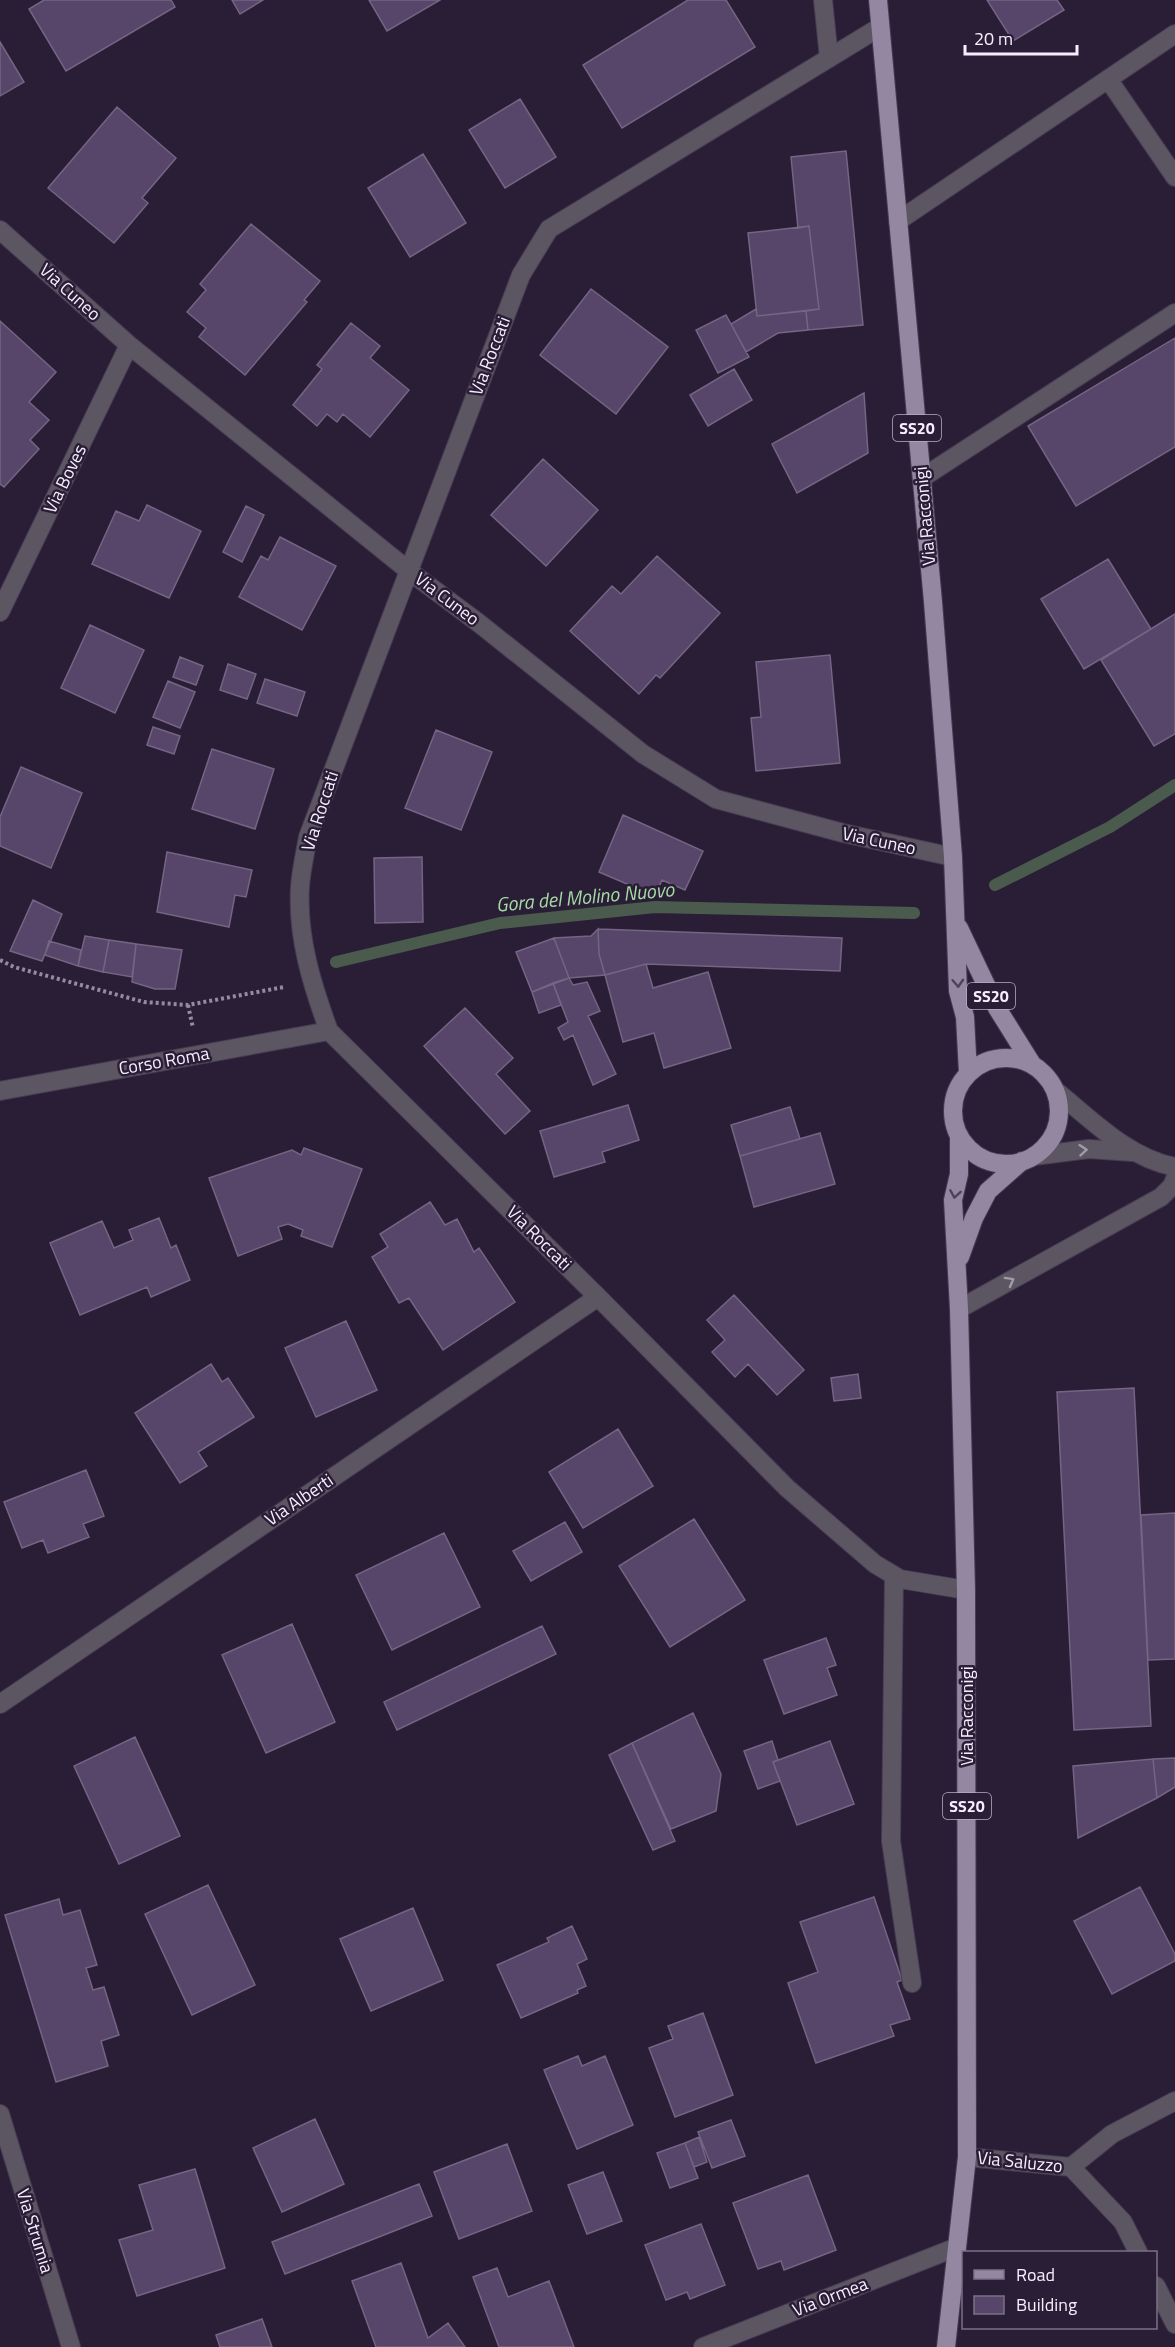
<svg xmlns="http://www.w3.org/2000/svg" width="1175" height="2347" viewBox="0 0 1175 2347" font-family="'Titillium Web',sans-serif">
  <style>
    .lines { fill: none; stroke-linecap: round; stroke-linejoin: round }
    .stream { stroke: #4a5b4d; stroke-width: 12 }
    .building { fill: #57456a; stroke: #736583; stroke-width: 1.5 }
    .service-casing { stroke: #463b53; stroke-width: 20 }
    .minor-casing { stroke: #463b53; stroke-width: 20 }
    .primary-casing { stroke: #463b53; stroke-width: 20 }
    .path { stroke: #948b9e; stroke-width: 4; stroke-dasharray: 3 3; stroke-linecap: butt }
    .service { stroke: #5c5663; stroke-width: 18 }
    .minor { stroke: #5c5663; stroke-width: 18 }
    .primary { stroke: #9387a1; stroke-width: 18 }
    .oneway { stroke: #4f435c }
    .oneway2 { stroke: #a19ba8 }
    .labels { text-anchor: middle; stroke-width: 5; stroke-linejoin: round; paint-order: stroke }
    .shield { fill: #2a1e37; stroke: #b8b0c2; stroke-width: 1.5 }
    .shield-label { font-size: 16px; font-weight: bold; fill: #f5effd }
    .street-label { font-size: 18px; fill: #f5effd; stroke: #2a1e37 }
    .water-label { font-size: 20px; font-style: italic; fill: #a6daa3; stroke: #2a1e37 }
  </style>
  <rect width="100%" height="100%" fill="#2a1e37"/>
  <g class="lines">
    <path class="stream" d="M 995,885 L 1110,827 L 1175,785
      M 336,962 L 500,923 L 655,907 L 914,913"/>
  </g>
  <path class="building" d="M 44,0 L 171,0 L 175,7 L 66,71 L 29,9 Z
    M 232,0 L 263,0 L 240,14 Z
    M 369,0 L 440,0 L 387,31 Z
    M 688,0 L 726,0 L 755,47 L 622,128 L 583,65 Z
    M 987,0 L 1057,0 L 1064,10 L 1013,41 Z
    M 0,42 L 24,82 L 0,96 Z
    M 520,99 L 556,157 L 505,188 L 469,130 Z
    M 117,107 L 176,158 L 142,198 L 148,203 L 114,243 L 48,188 Z
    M 846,151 L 863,325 L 808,330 L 806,311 L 819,309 L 809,226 L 798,228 L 791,157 Z
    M 423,154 L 466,223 L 410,257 L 368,188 Z
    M 251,224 L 320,281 L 304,300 L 307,302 L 245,375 L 199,337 L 206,328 L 187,312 L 206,290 L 200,284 Z
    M 809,226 L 819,309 L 757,316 L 748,233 Z
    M 591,289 L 668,347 L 616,414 L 540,355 Z
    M 756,309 L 757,316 L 806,311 L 808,330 L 778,333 L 746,352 L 731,324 Z
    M 726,315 L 749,357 L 718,373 L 696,330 Z
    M 0,321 L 56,372 L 29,402 L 49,420 L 30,440 L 39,449 L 4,487 L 0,484 Z
    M 351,323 L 380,346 L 370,358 L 409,390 L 370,437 L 343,414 L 337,422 L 327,414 L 317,426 L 293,405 L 322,369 L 317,365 Z
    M 1175,338 L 1175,447 L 1076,506 L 1028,426 Z
    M 734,369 L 752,400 L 708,426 L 690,395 Z
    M 864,393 L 868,453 L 797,493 L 772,444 Z
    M 543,459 L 598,510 L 546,566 L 491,515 Z
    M 147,505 L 201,531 L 169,598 L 92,564 L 116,511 L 139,521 Z
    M 246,506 L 264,515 L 242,562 L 223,552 Z
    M 280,537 L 336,566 L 302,630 L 239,597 L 261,556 L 268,560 Z
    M 657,556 L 720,613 L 660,678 L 656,675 L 639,694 L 570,631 L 612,586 L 621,594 Z
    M 1108,559 L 1151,629 L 1084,669 L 1041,599 Z
    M 1175,614 L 1175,734 L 1154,746 L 1101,660 Z
    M 90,625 L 144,650 L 115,713 L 61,688 Z
    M 830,655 L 840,763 L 756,771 L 751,718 L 761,717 L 756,662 Z
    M 180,657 L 203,666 L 196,685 L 173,677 Z
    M 228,664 L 256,674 L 247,699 L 220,690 Z
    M 265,679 L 305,692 L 297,716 L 257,703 Z
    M 168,681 L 195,692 L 180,728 L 153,717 Z
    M 153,727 L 180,736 L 174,754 L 147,745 Z
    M 436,730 L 492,752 L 461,830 L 405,808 Z
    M 212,749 L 274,769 L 255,829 L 192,809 Z
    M 21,767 L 82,793 L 51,868 L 0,846 L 0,817 Z
    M 623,815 L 703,851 L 685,890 L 662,880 L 655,896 L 599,872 Z
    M 167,852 L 252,870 L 246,897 L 235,895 L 229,927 L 157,912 Z
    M 422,857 L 423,922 L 375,923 L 374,858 Z
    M 33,900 L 62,914 L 42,961 L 10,951 Z
    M 598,929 L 599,954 L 605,975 L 569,978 L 554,938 L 591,936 Z
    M 598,929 L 842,938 L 840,971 L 646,964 L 605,975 L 599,954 Z
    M 85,936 L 109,940 L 103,972 L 78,966 Z
    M 554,938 L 569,978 L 532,992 L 516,952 Z
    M 109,940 L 136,944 L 132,977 L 103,972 Z
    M 49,941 L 81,950 L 78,966 L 45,955 Z
    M 136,944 L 182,950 L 175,989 L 155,989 L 132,982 Z
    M 646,964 L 653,988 L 708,972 L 731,1048 L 664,1068 L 654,1033 L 623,1042 L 605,975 Z
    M 569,978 L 573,985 L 587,982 L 600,1011 L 588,1016 L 616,1074 L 593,1085 L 573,1035 L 564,1040 L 558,1028 L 568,1022 L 553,983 Z
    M 553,983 L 561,1005 L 539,1013 L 532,992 Z
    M 465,1008 L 513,1058 L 496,1074 L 530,1111 L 505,1134 L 424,1046 Z
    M 628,1105 L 639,1140 L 602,1152 L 605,1162 L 554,1177 L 540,1131 Z
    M 790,1107 L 800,1139 L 740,1156 L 731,1125 Z
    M 820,1133 L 835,1184 L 754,1207 L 740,1156 Z
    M 304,1148 L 362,1169 L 332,1247 L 301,1236 L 303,1230 L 288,1224 L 278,1227 L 282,1239 L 238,1256 L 209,1178 L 292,1150 L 301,1155 Z
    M 430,1202 L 445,1225 L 457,1219 L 474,1252 L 479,1248 L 515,1302 L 443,1350 L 409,1298 L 399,1303 L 372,1257 L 388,1247 L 380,1234 Z
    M 159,1218 L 171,1248 L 176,1245 L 190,1280 L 151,1297 L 147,1287 L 80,1315 L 50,1243 L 102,1221 L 114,1248 L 133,1240 L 129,1230 Z
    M 734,1295 L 804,1370 L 777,1395 L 748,1364 L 735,1377 L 712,1352 L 725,1340 L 707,1320 Z
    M 346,1321 L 377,1390 L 316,1417 L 285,1348 Z
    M 211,1364 L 222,1382 L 228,1378 L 254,1417 L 198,1452 L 207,1466 L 180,1483 L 135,1413 Z
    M 858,1374 L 861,1398 L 834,1401 L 831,1378 Z
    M 1134,1388 L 1151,1726 L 1074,1730 L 1057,1392 Z
    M 618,1429 L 653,1486 L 583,1528 L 549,1472 Z
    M 86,1470 L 104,1516 L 83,1524 L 89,1537 L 48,1553 L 43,1540 L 22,1548 L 4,1502 Z
    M 1175,1513 L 1175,1659 L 1148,1660 L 1141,1515 Z
    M 694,1519 L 745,1600 L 670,1647 L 619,1566 Z
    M 565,1522 L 582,1552 L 531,1581 L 513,1551 Z
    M 444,1533 L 480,1607 L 392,1650 L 356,1575 Z
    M 292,1624 L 335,1722 L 266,1753 L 222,1655 Z
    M 542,1626 L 556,1654 L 397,1730 L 384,1702 Z
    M 826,1638 L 836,1665 L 827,1668 L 837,1695 L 784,1714 L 764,1660 Z
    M 693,1713 L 721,1774 L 716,1811 L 671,1829 L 632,1743 Z
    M 135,1737 L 180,1836 L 119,1864 L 74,1766 Z
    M 772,1741 L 778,1760 L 773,1762 L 780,1781 L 758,1789 L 744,1751 Z
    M 830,1741 L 854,1804 L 797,1825 L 773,1762 Z
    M 632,1743 L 675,1841 L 653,1850 L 609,1755 Z
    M 1175,1758 L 1175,1787 L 1157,1798 L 1153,1759 Z
    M 1153,1759 L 1157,1798 L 1078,1838 L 1073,1766 Z
    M 208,1885 L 255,1985 L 192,2015 L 145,1914 Z
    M 1140,1887 L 1175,1954 L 1175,1961 L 1112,1994 L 1074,1921 Z
    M 874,1897 L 902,1980 L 897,1982 L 910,2019 L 890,2025 L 894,2036 L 816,2063 L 788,1983 L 818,1972 L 800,1922 Z
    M 59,1899 L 63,1915 L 80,1910 L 97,1965 L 86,1968 L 93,1990 L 104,1987 L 119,2035 L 101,2041 L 108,2066 L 56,2082 L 5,1915 Z
    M 413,1908 L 443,1980 L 371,2011 L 340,1939 Z
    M 572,1926 L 587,1959 L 577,1964 L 586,1986 L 577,1990 L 578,1993 L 521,2018 L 497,1965 L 549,1942 L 547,1938 Z
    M 703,2013 L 733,2095 L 675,2117 L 649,2048 L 673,2039 L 668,2026 Z
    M 578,2056 L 582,2066 L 605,2056 L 633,2125 L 577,2149 L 544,2070 Z
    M 315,2119 L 344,2184 L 282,2212 L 253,2148 Z
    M 731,2120 L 745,2156 L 712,2168 L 698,2132 Z
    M 699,2137 L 707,2162 L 694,2167 L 685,2143 Z
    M 685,2143 L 698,2178 L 670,2188 L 657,2153 Z
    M 507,2144 L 532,2211 L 459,2239 L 434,2172 Z
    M 195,2169 L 225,2268 L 137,2296 L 119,2240 L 153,2230 L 139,2185 Z
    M 603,2172 L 622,2221 L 587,2234 L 568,2185 Z
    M 808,2175 L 836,2250 L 784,2270 L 781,2261 L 758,2269 L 733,2203 Z
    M 419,2184 L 432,2216 L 285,2274 L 272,2242 Z
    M 701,2224 L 725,2285 L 690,2299 L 687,2292 L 666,2300 L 645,2245 Z
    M 401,2263 L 428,2338 L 448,2323 L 465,2347 L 376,2347 L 352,2281 Z
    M 497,2268 L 508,2297 L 549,2281 L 574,2347 L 499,2347 L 473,2277 Z
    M 262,2319 L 272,2347 L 220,2347 L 216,2335 Z"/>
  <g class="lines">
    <g class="service-casing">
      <path id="service" d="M 823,0 L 829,58
        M 1108,79 L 1175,177
        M 898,221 L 1175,34
        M 922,478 L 1175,313
        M 894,1576 L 891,1841 L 912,1983"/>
    </g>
    <g class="minor-casing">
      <path id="minor" d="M 880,27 L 549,229 L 521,275 L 308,837 C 305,854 301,871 300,887 C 297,937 312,985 329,1031 L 598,1297 L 787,1488 L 875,1564 L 900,1579 L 966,1590
        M 0,230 L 129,345 L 409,571 L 480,624 L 643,754 L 716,799 L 843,833 L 953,857
        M 0,612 L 129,345
        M 0,1091 L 329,1031
        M 1056,1091 C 1092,1120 1128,1158 1175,1167
        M 1034,1156 L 1089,1149 L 1132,1152
        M 959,1309 L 1161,1197 L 1172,1186 L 1175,1179
        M 0,1704 L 598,1297
        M 0,2114 L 71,2347
        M 967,2157 L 1071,2167 L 1123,2222 L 1138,2252
        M 1071,2167 L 1112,2134 L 1175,2101
        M 1156,2286 L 1175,2324
        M 703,2347 L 957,2247"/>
    </g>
    <g class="primary-casing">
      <path id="primary" d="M 878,0 L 933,602 L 953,857 L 958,991 L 965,1017 L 968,1073
        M 959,928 L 997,1008 L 1032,1064
        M953 1111a53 53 0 1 1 106 0a53 53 0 1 1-106 0Z
        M 960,1257 L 974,1218 L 988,1191 L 1022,1161
        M 946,2347 L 967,2157 L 966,1590 L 959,1309 L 953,1200 L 959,1174 L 959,1136"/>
    </g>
    <path class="path" d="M 0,960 L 14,967 L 144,1002 L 188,1005 L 284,987
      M 188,1005 L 193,1028"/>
    <use href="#service" class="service"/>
    <use href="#minor" class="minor"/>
    <use href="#primary" class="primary"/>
  </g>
  <defs><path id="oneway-chevron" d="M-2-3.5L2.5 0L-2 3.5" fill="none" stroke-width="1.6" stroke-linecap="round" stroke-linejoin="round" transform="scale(1.5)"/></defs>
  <g class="oneway">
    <use href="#oneway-chevron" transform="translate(958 983) rotate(87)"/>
    <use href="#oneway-chevron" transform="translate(955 1194) rotate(99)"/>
  </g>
  <g class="oneway2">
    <use href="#oneway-chevron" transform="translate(1083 1150) rotate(-5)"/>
    <use href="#oneway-chevron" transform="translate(1010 1281) rotate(-29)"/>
  </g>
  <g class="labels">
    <g class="shield">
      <rect x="893" y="415" width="48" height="26" rx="4.5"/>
      <rect x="967" y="983" width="48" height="26" rx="4.5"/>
      <rect x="943" y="1793" width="48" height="26" rx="4.5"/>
    </g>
    <g class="shield-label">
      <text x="917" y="434">SS20</text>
      <text x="991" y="1002">SS20</text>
      <text x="967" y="1812">SS20</text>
    </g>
    <g class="street-label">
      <text transform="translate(70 292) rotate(42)" y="6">Via Cuneo</text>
      <text transform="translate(490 356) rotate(-69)" y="6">Via Roccati</text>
      <text transform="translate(65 479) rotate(-64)" y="6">Via Boves</text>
      <text transform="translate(925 516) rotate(-95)" y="6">Via Racconigi</text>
      <text transform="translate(447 599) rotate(37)" y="6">Via Cuneo</text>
      <text transform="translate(320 811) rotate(-72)" y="6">Via Roccati</text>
      <text transform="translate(879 841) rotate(12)" y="6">Via Cuneo</text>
      <text transform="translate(164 1061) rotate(-10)" y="6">Corso Roma</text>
      <text transform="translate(539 1238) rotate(45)" y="6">Via Roccati</text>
      <text transform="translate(299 1500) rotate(-34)" y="6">Via Alberti</text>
      <text transform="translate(967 1716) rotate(-90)" y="6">Via Racconigi</text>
      <text transform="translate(1020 2162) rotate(6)" y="6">Via Saluzzo</text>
      <text transform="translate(35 2231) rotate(73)" y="6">Via Strumia</text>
      <text transform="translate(830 2297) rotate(-21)" y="6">Via Ormea</text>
    </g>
    <g class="water-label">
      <text transform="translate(585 897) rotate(-5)" y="7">Gora del Molino Nuovo</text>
    </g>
  </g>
  <rect x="962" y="2251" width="195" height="78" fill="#2a1e37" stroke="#7b7286" stroke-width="1.5"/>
  <rect x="974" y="2270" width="30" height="9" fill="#9387a1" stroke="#7b7286" stroke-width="1.5"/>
  <text x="1016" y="2281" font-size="18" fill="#f5effd">Road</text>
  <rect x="974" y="2296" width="30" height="18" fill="#57456a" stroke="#7b7286" stroke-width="1.5"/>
  <text x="1016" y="2311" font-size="18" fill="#f5effd">Building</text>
  <path d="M965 45v9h112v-9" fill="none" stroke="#f5effd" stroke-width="3"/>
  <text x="974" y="45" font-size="18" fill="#f5effd" stroke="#2a1e37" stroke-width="4.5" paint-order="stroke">20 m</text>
</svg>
